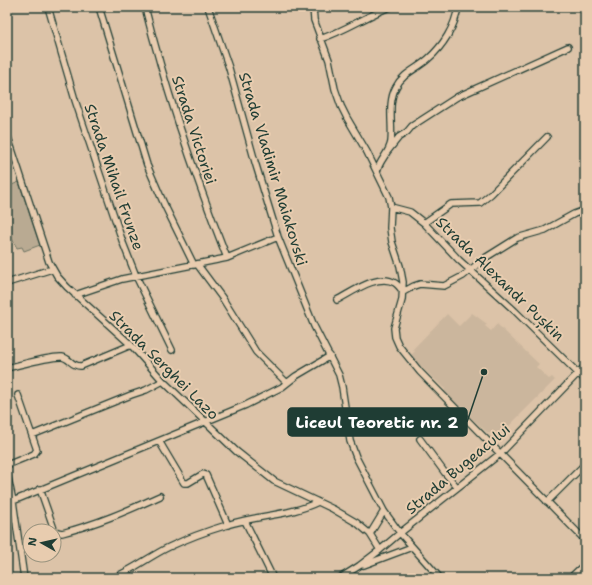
<svg xmlns="http://www.w3.org/2000/svg" width="592" height="585" viewBox="0 0 592 585" font-family="'Shantell Sans',sans-serif">
  <style>
    .built { fill: #cbb69d }
    .green { fill: #b9aa92; stroke: #6c7463 }
    .lines { fill: none; stroke-linecap: round; stroke-linejoin: round }
    .minor-casing { stroke: #1f3d34; stroke-width: 8 }
    .minor { stroke: #e8ccaf; stroke-width: 5.5 }
    .labels { text-anchor: middle; stroke-width: 4; stroke-linejoin: round; paint-order: stroke }
    .street-label { font-size: 15px; fill: #1f3d34; stroke: #e8ccaf }
    .leader { fill: none; stroke: #1f3d34; stroke-width: 1.5 }
    .callout-dot { fill: #1f3d34; stroke: #e8ccaf; stroke-width: 1.5 }
    .callout { fill: #1f3d34; stroke: #1f3d34; stroke-width: 1.5 }
    .callout-label { font-size: 16px; text-anchor: middle; font-weight: bold; fill: #fff }
  </style>
  <rect width="100%" height="100%" fill="#dcc3a8"/>
  <filter id="ink" filterUnits="userSpaceOnUse"><feTurbulence type="fractalNoise" baseFrequency=".025" numOctaves="2"/><feDisplacementMap in="SourceGraphic" scale="8" xChannelSelector="R" yChannelSelector="G"/><feConvolveMatrix kernelMatrix="1 2 1 2 8 2 1 2 1" color-interpolation-filters="sRGB"/></filter>
  <g filter="url(#ink)">
    <path class="built" d="M 472,313 L 487,324 L 485,326 L 491,331 L 497,324 L 539,364 L 536,367 L 549,379 L 552,377 L 555,380 L 500,435 L 488,433 L 444,392 L 445,389 L 410,356 L 415,351 L 413,349 L 447,314 L 459,326 Z"/>
    <path class="green" d="M 19,182 L 40,245 L 24,251 L 22,247 L 17,248 L 7,230 L 7,187 Z"/>
    <g class="lines">
      <g class="minor-casing">
        <path id="minor" d="M 48,7 L 75,100 L 123,243 L 136,276 L 172,350
          M 99,7 L 147,165 L 164,204 L 194,265
          M 145,7 C 166,92 195,176 227,258
          M 208,7 L 229,68 L 255,162 L 278,237 L 314,326 L 339,375 L 342,387 L 350,441 L 356,457 L 384,511 L 400,533 L 440,578
          M 313,7 L 314,20 L 329,60 L 335,89 L 341,106 L 347,118 L 367,152 L 389,197 L 391,207 L 390,228 L 392,242 L 400,266 L 403,282 L 402,300 L 394,328 L 395,337 L 399,346 L 420,372 L 585,540
          M 320,39 C 345,31 366,16 390,7
          M 7,134 L 49,262 L 57,276 L 67,287 L 131,345 L 163,381 L 236,451 L 274,481 L 333,509 L 357,523 L 370,534 L 380,550
          M 387,152 L 399,137 L 407,132 L 412,126 L 457,97 L 568,47
          M 377,172 C 379,160 389,154 391,142 C 393,124 387,103 396,87 C 403,73 417,69 428,59 C 443,46 455,27 458,7
          M 391,207 L 410,212 L 424,223 L 459,260 L 515,311 L 585,380
          M 424,223 L 451,204 L 480,203 L 491,194 L 547,137
          M 197,264 L 223,299 L 256,352 L 286,382
          M 7,283 L 52,269
          M 75,295 L 122,279 L 227,258 L 278,237
          M 337,300 C 351,293 379,272 395,283 C 398,285 401,289 403,292 L 414,286 L 420,284 L 444,286 L 463,276 L 485,258 L 517,238 L 545,230 L 574,214 L 585,210
          M 7,368 C 20,365 50,356 62,357 C 70,358 72,367 81,366 L 131,345
          M 32,435 L 131,395 L 146,390 L 163,381
          M 420,439 L 445,473 L 457,487
          M 159,441 L 184,483 L 188,483 L 203,474 L 206,475 L 228,525
          M 7,465 L 34,454 L 37,450 L 18,395
          M 7,473 L 13,501 L 24,578
          M 40,489 L 54,529 L 57,532 L 62,533 C 97,524 127,511 160,496
          M 13,501 L 246,405 L 282,387 L 296,376 L 330,356
          M 547,502 L 585,464
          M 245,521 L 273,578
          M 370,534 L 384,511
          M 364,565 L 412,547
          M 113,578 C 133,570 150,556 169,547 C 188,538 207,531 227,525 C 257,515 289,516 318,502
          M 340,578 L 359,566 L 380,550 L 400,533 L 501,453 L 585,366
          M 570,578 L 585,564"/>
      </g>
      <use href="#minor" class="minor"/>
    </g>
  </g>
  <g class="labels">
    <g class="street-label">
      <text transform="translate(194 130) rotate(72)" y="5">Strada Victoriei</text>
      <text transform="translate(273 169) rotate(73)" y="5">Strada Vladimir Maiakovski</text>
      <text transform="translate(114 177) rotate(71)" y="5">Strada Mihail Frunze</text>
      <text transform="translate(500 279) rotate(44)" y="5">Strada Alexandr Pușkin</text>
      <text transform="translate(164 365) rotate(45)" y="5">Strada Serghei Lazo</text>
      <text transform="translate(458 469) rotate(-40)" y="5">Strada Bugeacului</text>
    </g>
  </g>
  <path class="leader" d="M484 372L467 422"/>
  <circle class="callout-dot" cx="484" cy="372" r="4"/>
  <rect class="callout" x="288" y="408" width="179" height="28" rx="4"/>
  <g class="callout-label">
    <text x="377" y="428">Liceul Teoretic nr. 2</text>
  </g>
  <rect width="592" height="585" fill="none" stroke="#e8ccaf" stroke-width="24"/>
  <rect x="12" y="12" width="568" height="561" fill="none" stroke="#1f3d34" stroke-width="1.5" filter="url(#ink)"/>
  <g transform="translate(42 543) rotate(278)"><circle r="19" fill="#e8ccaf" stroke="#98937e"/>
  <path d="M0-3L7 15L0 10L-7 15Z" fill="#1f3d34"/>
  <text y="-6" font-size="11" font-weight="bold" text-anchor="middle" fill="#1f3d34">N</text>
  </g>
</svg>
